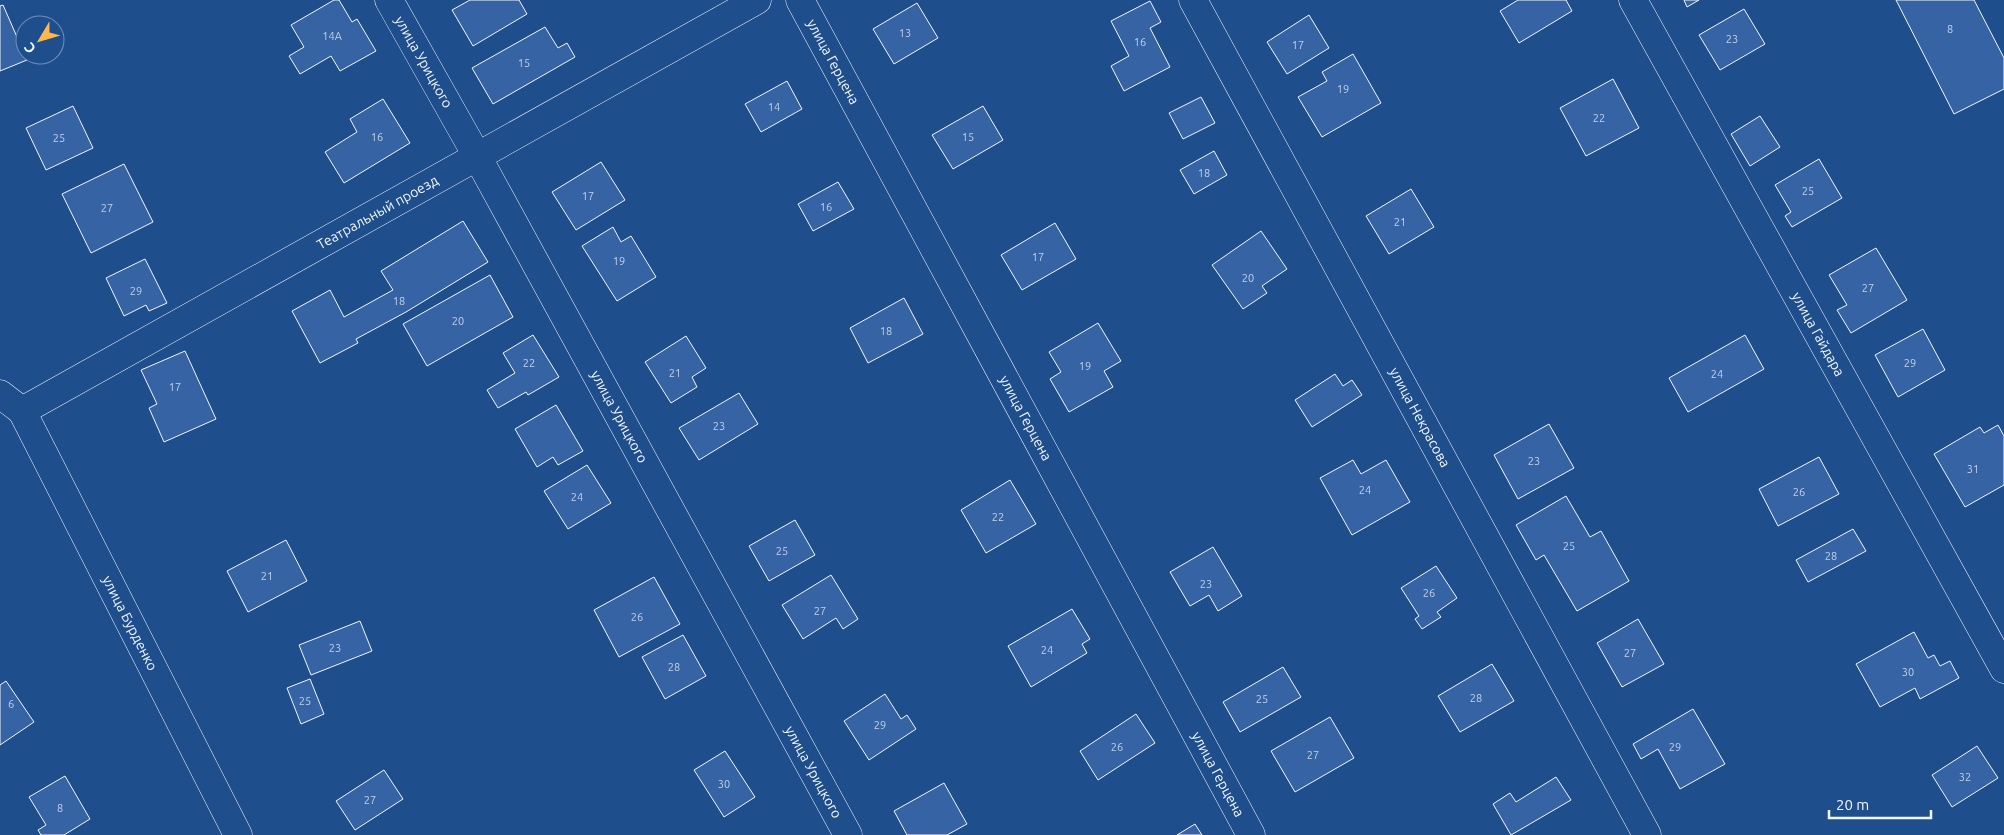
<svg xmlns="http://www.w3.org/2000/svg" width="2004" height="835" viewBox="0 0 2004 835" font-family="Ubuntu,sans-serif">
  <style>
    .building { fill: #3563a3; stroke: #f2f6ff }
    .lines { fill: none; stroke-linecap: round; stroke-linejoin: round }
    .street-casing { stroke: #f2f6ff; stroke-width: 29 }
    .street { stroke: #1f4e8c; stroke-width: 28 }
    .labels { text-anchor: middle; stroke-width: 4; stroke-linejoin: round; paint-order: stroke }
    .number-label { font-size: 11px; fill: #c3d1e8 }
    .street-label { font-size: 14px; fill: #f2f6ff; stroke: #1f4e8c }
  </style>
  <rect width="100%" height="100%" fill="#1f4e8c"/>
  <path class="building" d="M 334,0 L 339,0 L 352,22 L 357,19 L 376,51 L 340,71 L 331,56 L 300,74 L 289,56 L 304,47 L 291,25 Z
    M 470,0 L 519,0 L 527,14 L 473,46 L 452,10 Z
    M 1518,0 L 1566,0 L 1572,11 L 1519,43 L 1500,11 Z
    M 1684,0 L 1699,0 L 1687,7 Z
    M 1896,0 L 1974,0 L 2004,58 L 2004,89 L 1954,114 Z
    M 1150,1 L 1161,22 L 1150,28 L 1170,67 L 1124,91 L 1111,66 L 1129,56 L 1111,21 Z
    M 917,3 L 938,38 L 894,64 L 873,29 Z
    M 3,5 L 27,60 L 0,71 L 0,6 Z
    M 1744,9 L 1765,44 L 1720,70 L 1699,35 Z
    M 1309,15 L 1329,48 L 1287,74 L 1267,42 Z
    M 545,27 L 558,48 L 567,43 L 575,57 L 493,104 L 472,68 Z
    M 1353,54 L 1381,103 L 1322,137 L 1298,97 L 1327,81 L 1322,72 Z
    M 1613,79 L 1639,128 L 1586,156 L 1560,108 Z
    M 787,81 L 802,109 L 761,132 L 745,104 Z
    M 1201,97 L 1215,123 L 1183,139 L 1169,113 Z
    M 383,99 L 410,143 L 344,183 L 325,152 L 357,132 L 350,119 Z
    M 73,106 L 93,148 L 46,170 L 26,128 Z
    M 983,106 L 1003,140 L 953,169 L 932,135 Z
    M 1760,116 L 1780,147 L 1750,166 L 1731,134 Z
    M 1214,151 L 1227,175 L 1194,194 L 1180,170 Z
    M 1819,159 L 1842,198 L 1792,227 L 1785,216 L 1791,212 L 1775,185 Z
    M 601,162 L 625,200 L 576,230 L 552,192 Z
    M 124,164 L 153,222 L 91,253 L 62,194 Z
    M 838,182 L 854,209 L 813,231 L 798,204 Z
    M 1411,189 L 1434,227 L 1389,254 L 1366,216 Z
    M 463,221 L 488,262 L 406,312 L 356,339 L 358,343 L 320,363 L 292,311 L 330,290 L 344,317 L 393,290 L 381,271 Z
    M 1055,223 L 1076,259 L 1022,290 L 1001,255 Z
    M 613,227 L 621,242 L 631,236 L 656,277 L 617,301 L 582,246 Z
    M 1261,231 L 1287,269 L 1262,286 L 1267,293 L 1243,309 L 1212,265 Z
    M 1876,248 L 1907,300 L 1851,333 L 1837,310 L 1847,305 L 1829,275 Z
    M 145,259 L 167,303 L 149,311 L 146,305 L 124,316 L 106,278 Z
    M 490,275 L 513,317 L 427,366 L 403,324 Z
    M 904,298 L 923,334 L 868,363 L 850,328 Z
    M 1098,323 L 1121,361 L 1104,371 L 1113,387 L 1069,412 L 1050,379 L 1061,372 L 1049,352 Z
    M 1923,329 L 1945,370 L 1898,397 L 1875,355 Z
    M 533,335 L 559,377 L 528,395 L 526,392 L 498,408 L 487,390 L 515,373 L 503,353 Z
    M 1745,335 L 1764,369 L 1688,412 L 1669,378 Z
    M 686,336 L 706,368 L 692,377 L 697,387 L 671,403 L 645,362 Z
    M 185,351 L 216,419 L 164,442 L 149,408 L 157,404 L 141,370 Z
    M 1335,374 L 1343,386 L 1352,380 L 1362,395 L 1312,427 L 1295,400 Z
    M 739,393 L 758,424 L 699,460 L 679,428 Z
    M 556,405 L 583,451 L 558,465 L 553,457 L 537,467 L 515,429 Z
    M 1549,424 L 1574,468 L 1518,499 L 1494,455 Z
    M 1998,425 L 2004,436 L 2004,485 L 1965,507 L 1934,454 L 1980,427 L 1984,433 Z
    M 1819,457 L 1839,494 L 1778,526 L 1759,489 Z
    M 1353,460 L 1361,474 L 1386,460 L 1410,502 L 1352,535 L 1320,478 Z
    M 587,465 L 611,503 L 568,529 L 544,491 Z
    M 1010,480 L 1036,524 L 986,553 L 961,510 Z
    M 1566,496 L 1590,537 L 1601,531 L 1629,581 L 1577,611 L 1544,555 L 1536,560 L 1516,525 Z
    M 795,520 L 815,555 L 769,581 L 749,546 Z
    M 1853,529 L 1866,551 L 1808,582 L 1796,560 Z
    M 286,540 L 307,581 L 248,612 L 227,571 Z
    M 1213,547 L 1242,596 L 1218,611 L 1209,595 L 1190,606 L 1170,572 Z
    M 1436,566 L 1457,598 L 1437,612 L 1441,617 L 1422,629 L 1415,619 L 1419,616 L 1401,588 Z
    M 831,575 L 858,619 L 843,629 L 836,618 L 803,639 L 782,605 Z
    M 654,577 L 680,624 L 619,657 L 594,610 Z
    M 1072,609 L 1090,639 L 1082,644 L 1087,653 L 1031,687 L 1008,646 Z
    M 1638,619 L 1664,664 L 1622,687 L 1597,643 Z
    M 360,621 L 372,651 L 311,675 L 299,645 Z
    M 1914,632 L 1928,658 L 1934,655 L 1940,666 L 1950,661 L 1959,678 L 1920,699 L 1915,688 L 1880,707 L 1856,664 Z
    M 683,635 L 706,676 L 665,699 L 642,657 Z
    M 1492,664 L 1514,701 L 1460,732 L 1438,696 Z
    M 1283,667 L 1301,697 L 1240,732 L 1223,702 Z
    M 310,679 L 324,714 L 301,724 L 287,688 Z
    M 6,681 L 34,722 L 0,745 L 0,685 Z
    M 885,694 L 901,719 L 907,715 L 916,729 L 869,760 L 844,721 Z
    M 1693,709 L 1725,764 L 1680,789 L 1658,749 L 1641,759 L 1633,744 Z
    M 1136,714 L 1155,743 L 1098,780 L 1080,751 Z
    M 1330,717 L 1354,758 L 1295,792 L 1271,751 Z
    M 1977,746 L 1998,778 L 1952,807 L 1932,775 Z
    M 725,751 L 755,797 L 724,817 L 694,770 Z
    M 384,770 L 403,799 L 355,830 L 336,801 Z
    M 65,776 L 90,819 L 64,835 L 41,835 L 38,830 L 46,825 L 29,797 Z
    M 1556,777 L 1571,800 L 1511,835 L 1493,804 L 1510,793 L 1516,802 Z
    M 944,783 L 967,824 L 947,835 L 907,835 L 894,811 Z
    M 1195,824 L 1202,835 L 1177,835 Z"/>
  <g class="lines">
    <g class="street-casing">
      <g id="street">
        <path id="s1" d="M 389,0 L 477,156 L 848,835"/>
        <path id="s2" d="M 800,0 L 1251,835"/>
        <path id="s3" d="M 1193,0 L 1647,835"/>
        <path id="s4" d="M 1633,0 L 2004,669"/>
        <path id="s5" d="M 0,394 L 22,411 L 757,0"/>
        <path id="s6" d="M 22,411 L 238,835"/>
      </g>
    </g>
    <use href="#street" class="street"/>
  </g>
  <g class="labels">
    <g class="number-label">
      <text x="1950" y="33">8</text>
      <text x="905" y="37">13</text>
      <text x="332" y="40">14А</text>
      <text x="1732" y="43">23</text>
      <text x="1140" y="46">16</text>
      <text x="1298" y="49">17</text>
      <text x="524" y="67">15</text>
      <text x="1343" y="93">19</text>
      <text x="774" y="111">14</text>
      <text x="1599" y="122">22</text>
      <text x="377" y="141">16</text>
      <text x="968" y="141">15</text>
      <text x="59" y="142">25</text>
      <text x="1204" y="177">18</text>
      <text x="1808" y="195">25</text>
      <text x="588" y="200">17</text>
      <text x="826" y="211">16</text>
      <text x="107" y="212">27</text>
      <text x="1400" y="226">21</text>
      <text x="1038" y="261">17</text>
      <text x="619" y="265">19</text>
      <text x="1248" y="282">20</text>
      <text x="1868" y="292">27</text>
      <text x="136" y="295">29</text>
      <text x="399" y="305">18</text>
      <text x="458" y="325">20</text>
      <text x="886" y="335">18</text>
      <text x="529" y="367">22</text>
      <text x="1910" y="367">29</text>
      <text x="1085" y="370">19</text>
      <text x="675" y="377">21</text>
      <text x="1717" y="378">24</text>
      <text x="175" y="391">17</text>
      <text x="719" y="430">23</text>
      <text x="1534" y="465">23</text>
      <text x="1973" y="473">31</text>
      <text x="1365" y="494">24</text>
      <text x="1799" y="496">26</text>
      <text x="577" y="501">24</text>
      <text x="998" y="521">22</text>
      <text x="1569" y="550">25</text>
      <text x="782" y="555">25</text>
      <text x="1831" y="560">28</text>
      <text x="267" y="580">21</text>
      <text x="1206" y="588">23</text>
      <text x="1429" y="597">26</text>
      <text x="820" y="615">27</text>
      <text x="637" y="621">26</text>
      <text x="335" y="652">23</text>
      <text x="1047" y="654">24</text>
      <text x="1630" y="657">27</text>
      <text x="674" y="671">28</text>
      <text x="1908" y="676">30</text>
      <text x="1476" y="702">28</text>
      <text x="1262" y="703">25</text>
      <text x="305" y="705">25</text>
      <text x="11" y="708">6</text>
      <text x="880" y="729">29</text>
      <text x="1117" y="751">26</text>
      <text x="1675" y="751">29</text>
      <text x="1313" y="759">27</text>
      <text x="1965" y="781">32</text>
      <text x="724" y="788">30</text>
      <text x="370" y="804">27</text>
      <text x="60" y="812">8</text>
    </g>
    <g class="street-label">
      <text dy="5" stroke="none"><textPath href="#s2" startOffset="70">улица Герцена</textPath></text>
      <text dy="5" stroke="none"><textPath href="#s1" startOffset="71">улица Урицкого</textPath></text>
      <text dy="5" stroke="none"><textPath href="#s5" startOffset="435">Театральный проезд</textPath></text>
      <text dy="5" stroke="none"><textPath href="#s4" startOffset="382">улица Гайдара</textPath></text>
      <text dy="5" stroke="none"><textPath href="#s1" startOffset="476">улица Урицкого</textPath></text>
      <text dy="5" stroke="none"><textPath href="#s2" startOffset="475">улица Герцена</textPath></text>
      <text dy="5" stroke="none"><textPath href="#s3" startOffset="475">улица Некрасова</textPath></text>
      <text dy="5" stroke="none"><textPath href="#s6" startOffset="238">улица Бурденко</textPath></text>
      <text dy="5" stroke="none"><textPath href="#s1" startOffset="881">улица Урицкого</textPath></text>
      <text dy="5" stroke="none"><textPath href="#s2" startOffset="880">улица Герцена</textPath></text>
    </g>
  </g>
  <g transform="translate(40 40) rotate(232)"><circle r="24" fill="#1f4e8c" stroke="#7391ba"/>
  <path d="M0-4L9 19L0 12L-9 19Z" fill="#ffb74d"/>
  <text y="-8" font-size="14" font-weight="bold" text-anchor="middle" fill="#f2f6ff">С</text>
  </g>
  <path d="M1829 810v8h102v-8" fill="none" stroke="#f2f6ff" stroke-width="2.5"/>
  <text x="1836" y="810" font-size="15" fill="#f2f6ff" stroke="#1f4e8c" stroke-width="4" paint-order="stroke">20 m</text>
</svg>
